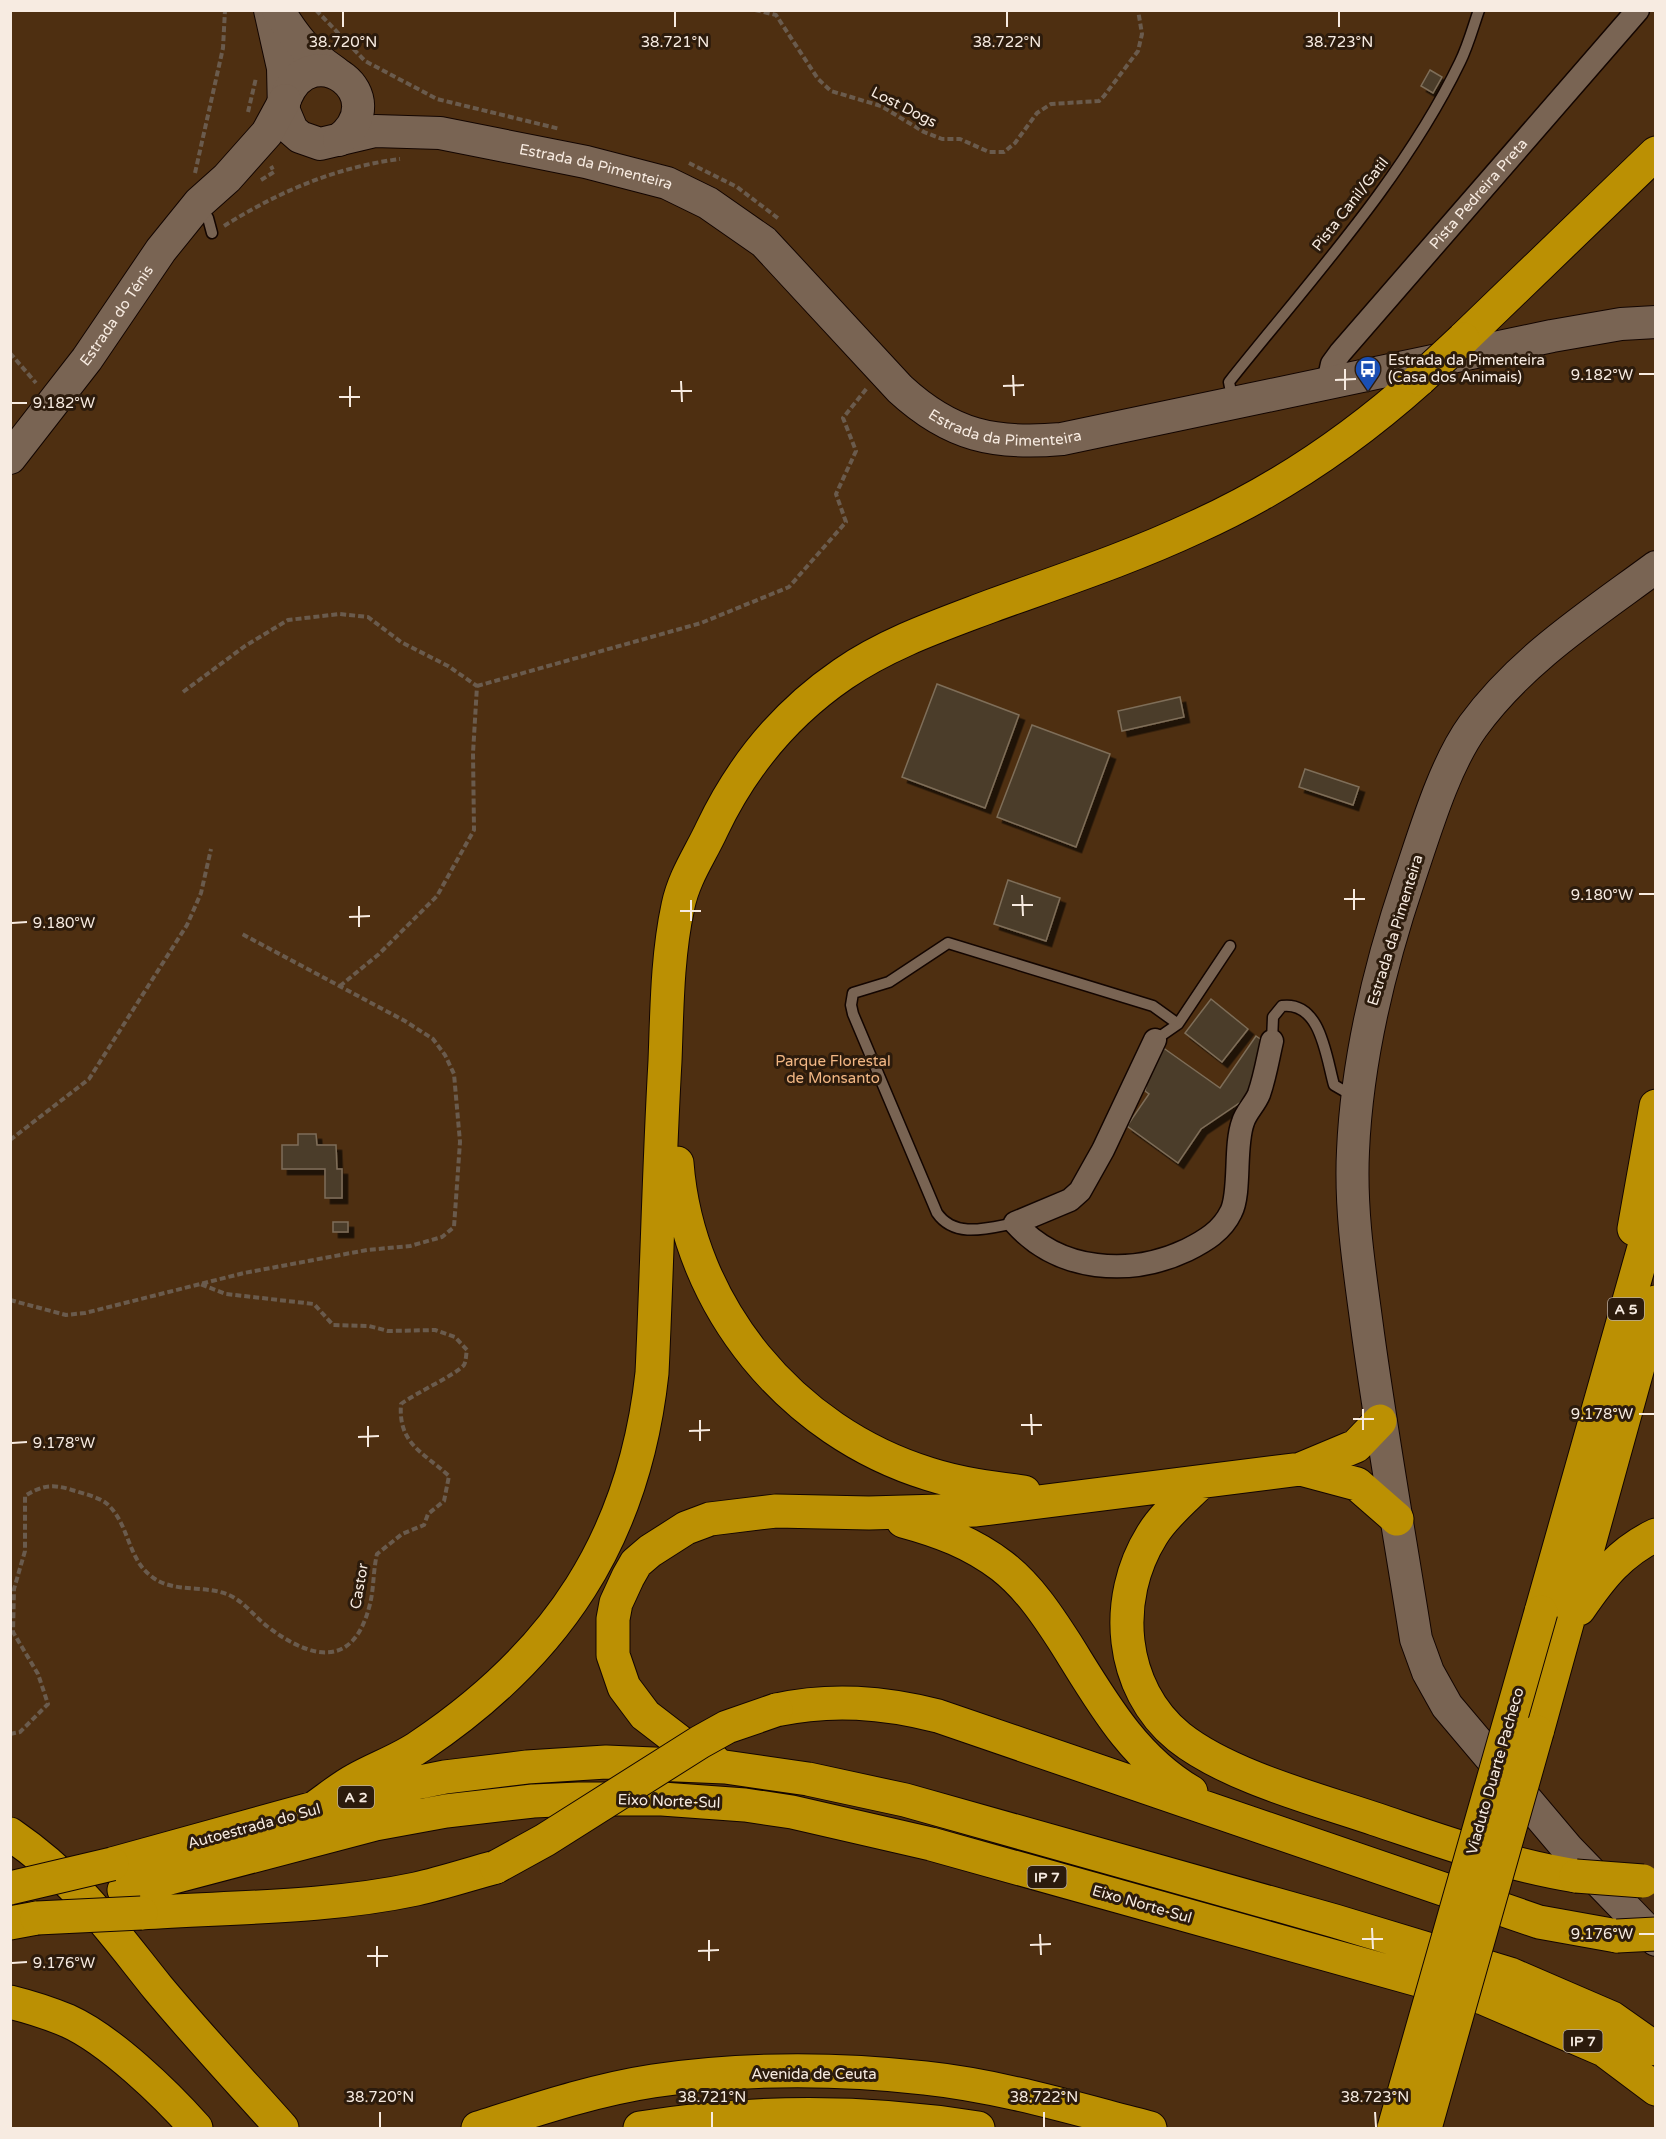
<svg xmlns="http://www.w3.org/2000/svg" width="1666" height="2139" viewBox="0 0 1666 2139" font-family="'Varela Round',sans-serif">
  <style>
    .green { fill: #4e2f11 }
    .building { fill: #4c3d2a; stroke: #7e6e59; stroke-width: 1.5; filter: url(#shadow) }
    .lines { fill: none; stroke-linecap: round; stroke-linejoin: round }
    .lane-casing { stroke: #130500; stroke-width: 13 }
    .street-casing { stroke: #130500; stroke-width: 25 }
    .secondary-casing { stroke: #130500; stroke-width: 34 }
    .highway-casing { stroke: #130500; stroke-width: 35 }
    .path { stroke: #6a5b4d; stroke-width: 4; stroke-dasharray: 6 3; stroke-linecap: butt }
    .lane { stroke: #796453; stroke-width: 10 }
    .street { stroke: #796453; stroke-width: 22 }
    .secondary { stroke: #796453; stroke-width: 32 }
    .highway { stroke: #bb9003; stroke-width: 33 }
    .highway-bridge-casing { stroke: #130500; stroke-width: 35; stroke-linecap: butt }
    .highway-bridge { stroke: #bb9003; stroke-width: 33 }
    .ticks { fill: none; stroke: #f7ebe1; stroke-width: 2 }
    .labels { text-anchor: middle; stroke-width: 6; stroke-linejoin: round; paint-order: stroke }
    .shield { fill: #2c1b0c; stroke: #baada1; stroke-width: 1.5 }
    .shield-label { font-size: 14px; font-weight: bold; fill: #f7ebe1 }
    .street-label { font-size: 15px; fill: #f7ebe1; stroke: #2c1b0c }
    .poi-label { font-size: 15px; fill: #f7ebe1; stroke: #2c1b0c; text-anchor: start }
    .park-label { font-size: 15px; fill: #f2b784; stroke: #2c1b0c }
    .ticks-label { font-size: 15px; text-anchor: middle; fill: #f7ebe1; stroke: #2c1b0c; stroke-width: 6; stroke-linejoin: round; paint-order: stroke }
  </style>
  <defs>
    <filter id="shadow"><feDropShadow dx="5.5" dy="5.5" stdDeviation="0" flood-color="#0009"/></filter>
  </defs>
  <rect width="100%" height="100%" fill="#2c1b0c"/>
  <path class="green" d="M 11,11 L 1655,11 L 1655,2128 L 11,2128 Z"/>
  <path class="building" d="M 1430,70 L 1442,77 L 1433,93 L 1421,86 Z
    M 937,684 L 1019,715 L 985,808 L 902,777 Z
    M 1180,697 L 1184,717 L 1122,731 L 1118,711 Z
    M 1032,725 L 1110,754 L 1076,847 L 997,817 Z
    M 1305,769 L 1359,787 L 1353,805 L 1299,787 Z
    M 1008,880 L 1060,898 L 1046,941 L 994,924 Z
    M 1211,999 L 1248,1029 L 1222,1062 L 1185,1033 Z
    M 1256,1036 L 1266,1043 L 1254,1093 L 1201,1129 L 1178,1163 L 1127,1126 L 1149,1094 L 1145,1091 L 1149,1072 L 1162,1047 L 1220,1088 Z
    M 298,1134 L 316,1134 L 317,1145 L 336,1145 L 337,1169 L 342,1169 L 342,1198 L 325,1198 L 325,1169 L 282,1169 L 282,1145 L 298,1145 Z
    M 333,1222 L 348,1222 L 348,1232 L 333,1232 Z"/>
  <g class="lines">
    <g class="lane-casing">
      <path id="lane" d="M 201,206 L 208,218 L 212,233
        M 1233,402 L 1229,382 C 1310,280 1403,180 1460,62 C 1468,46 1473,27 1479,10
        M 1155,1040 L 1178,1024 L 1230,946
        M 1272,1041 L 1273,1017 L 1282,1006 C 1321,1001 1326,1057 1334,1085 L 1353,1096
        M 1015,1223 C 988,1228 955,1239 937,1213 L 853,1014 L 851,1005 L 853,993 L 889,982 L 948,943 L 1153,1006 L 1178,1024"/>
    </g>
    <g class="street-casing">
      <g id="street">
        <path id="s1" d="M 1328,382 L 1332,364 L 1340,353 L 1638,10"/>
        <path d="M 1155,1040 L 1103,1150 L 1080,1191 L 1070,1200 L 1015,1223 C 1059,1272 1130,1277 1187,1250 C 1205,1241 1222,1231 1231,1212 C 1241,1193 1234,1146 1243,1122 C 1246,1112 1255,1104 1259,1094 C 1265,1077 1268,1058 1272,1041"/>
      </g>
    </g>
    <g class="secondary-casing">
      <g id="secondary">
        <path id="s2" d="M 270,10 L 283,68 L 284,111 L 292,130 L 300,137 L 320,144 L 375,131 L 440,133 L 586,162 L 667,183 L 708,203 L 764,242 L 900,389 C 951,436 995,445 1062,439 L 1552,336 L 1621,324 L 1656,322"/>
        <path d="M 278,10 C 296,39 307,53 335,72"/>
        <path d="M 286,97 C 313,34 395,96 339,140"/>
        <path id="s3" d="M 10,458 L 87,359 L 161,250 L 199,203 L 227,178 L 267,133 L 285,100"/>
        <path d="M 1656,567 C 1591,615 1521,660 1473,726 C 1444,766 1425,832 1409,879 C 1379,968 1357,1058 1353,1151 C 1350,1213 1360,1273 1368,1334 C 1382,1436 1400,1538 1416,1639 L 1428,1672 L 1447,1706 L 1567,1848 L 1656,1940"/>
      </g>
    </g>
    <g class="highway-casing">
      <path id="highway" d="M 1463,339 L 1656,153
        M 677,1163 C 688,1307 792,1432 929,1474 C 960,1484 992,1488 1024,1492
        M 1634,1229 L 1656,1106
        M 1301,1469 L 1357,1484 L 1397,1519
        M 1201,1482 C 1185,1498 1164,1515 1152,1535 C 1112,1599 1119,1688 1179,1737 C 1228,1776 1316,1799 1375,1819 C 1441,1841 1507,1865 1576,1876
        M 903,1521 C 940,1531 972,1543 1002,1566 C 1029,1587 1048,1616 1066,1644 C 1101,1700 1132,1757 1191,1792
        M 1579,1609 C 1601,1577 1620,1552 1656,1535
        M 1541,1612 L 1656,1205
        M 776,1710 C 831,1698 883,1702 938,1716 L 1539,1922 L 1617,1936
        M 1537,1732 L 1656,1302
        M 714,1761 L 684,1745 L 645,1715 L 624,1687 L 613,1655 L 613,1619 L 616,1603 L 628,1577 L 636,1563 L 650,1551 L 686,1528 L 710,1519 L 776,1511 L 869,1513 L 976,1510 L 1301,1469 L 1356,1446 L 1380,1421
        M 310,1811 C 325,1801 340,1788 355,1780 C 376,1768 400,1760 420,1746 C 557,1654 634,1539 652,1373 C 657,1269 659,1165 665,1061 C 667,1010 667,957 678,906 C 684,877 700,855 712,829 C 742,766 786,713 843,674 C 888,643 941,625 991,606 C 1060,581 1130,558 1196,527 C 1278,490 1353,439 1420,379
        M 10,1834 C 77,1880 109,1927 158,1988 C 198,2036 241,2082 282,2128
        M 112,1864 L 376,1791 L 445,1777 L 527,1767 L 606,1762 L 725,1767 L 808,1779 L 905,1800 L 1335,1921 L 1510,1974 L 1612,2018 L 1656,2049
        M 124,1890 L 375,1824 L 446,1811 L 533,1801 L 579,1799 L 662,1799 L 745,1805 L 792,1812 L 931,1844 L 1483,1998 L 1604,2050 L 1656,2089
        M 141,1913 C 232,1907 327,1908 416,1889 C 443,1883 470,1874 496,1867
        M 10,1923 L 37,1918
        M 10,2002 C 30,2007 49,2013 68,2021 C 110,2040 166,2094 196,2128
        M 478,2128 C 535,2110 594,2090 653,2081 C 742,2068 835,2068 925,2078 C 1001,2086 1076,2109 1150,2128
        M 640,2128 C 753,2110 865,2110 978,2128"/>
    </g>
    <path class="path" d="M 316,10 L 365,61 L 437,99 L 560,129
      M 755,10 L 776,15 L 818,79 L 831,91 L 881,106 L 924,132 L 942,139 L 960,139 L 989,152 L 1004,152 L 1015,143 L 1037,113 L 1051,104 L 1099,101 L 1104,96 L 1138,51 L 1142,34 L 1138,10
      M 248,112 L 256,78
      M 689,163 L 737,187 L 779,219
      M 195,173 L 223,48 L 225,10
      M 261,180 L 274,172 L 271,166
      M 224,226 C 278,192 336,167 400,159
      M 10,353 L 36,383
      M 477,686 L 701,623 L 789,587 L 846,522 L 836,494 L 856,451 L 843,418 L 867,388
      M 183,692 L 245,646 L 288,620 L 340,614 L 368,617 L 401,642 L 448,666 L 477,686 L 473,753 L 474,830 L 437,896 L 379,954 L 340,986
      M 10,1140 L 89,1079 L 187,925 L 201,893 L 211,849
      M 10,1300 L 66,1315 L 85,1313 L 244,1273 L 367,1250 L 410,1246 L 442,1237 L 454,1227 L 460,1142 L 454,1074 L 445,1055 L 433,1039 L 405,1021 L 242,934
      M 10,1734 L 20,1732 L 48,1704 L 38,1674 L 13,1632 L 14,1589 L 25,1551 L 25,1496 C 42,1485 54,1484 72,1490 C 82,1493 98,1497 106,1503 C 129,1522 127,1558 151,1576 C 174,1595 208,1583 233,1597 C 247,1605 256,1618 268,1627 C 312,1660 354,1669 370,1604 C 374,1588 373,1571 377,1554 L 402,1534 L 424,1525 L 428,1514 L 444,1501 L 449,1476 C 423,1452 398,1444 401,1404 C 414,1394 457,1374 464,1365 C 466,1362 466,1354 467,1350 L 455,1337 L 435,1330 L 388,1331 L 369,1326 L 333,1325 L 314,1304 L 226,1294 L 200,1284"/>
    <use href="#lane" class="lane"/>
    <use href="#street" class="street"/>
    <use href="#secondary" class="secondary"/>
    <use href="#highway" class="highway"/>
    <g class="highway-bridge-casing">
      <path id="highway-bridge" d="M 1420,379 L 1463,339
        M 496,1867 L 545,1840 L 700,1742 L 727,1727 L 776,1710
        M 1576,1876 L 1643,1881
        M 10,1888 L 112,1864
        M 37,1918 L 141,1913
        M 1617,1936 L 1656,1934
        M 1394,2128 L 1541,1612
        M 1425,2128 L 1537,1732"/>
    </g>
    <use href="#highway-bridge" class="highway-bridge"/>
  </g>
  <path class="ticks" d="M 343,12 L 343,27M 675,12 L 675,27M 1007,12 L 1007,27M 1339,12 L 1339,27M 1345,369 L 1345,390M 1639,374 L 1654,374M 1013,375 L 1014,396M 1335,380 L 1356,379M 681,381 L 682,402M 350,386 L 350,407M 1003,386 L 1024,385M 671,391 L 692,391M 339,397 L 360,397M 12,403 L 27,403M 1354,889 L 1354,910M 1639,894 L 1654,894M 1022,895 L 1023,916M 1344,899 L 1365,899M 691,900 L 691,921M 1012,905 L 1033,905M 359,906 L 359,927M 680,911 L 701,911M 349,917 L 370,916M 12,923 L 27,922M 1363,1409 L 1363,1430M 1031,1414 L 1032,1435M 1639,1414 L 1654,1414M 1353,1419 L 1374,1419M 700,1420 L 700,1441M 1021,1425 L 1042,1425M 368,1426 L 368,1447M 689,1431 L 710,1430M 358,1437 L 379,1436M 12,1443 L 27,1442M 1372,1928 L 1373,1949M 1040,1934 L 1041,1955M 1639,1934 L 1654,1934M 1362,1939 L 1383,1939M 709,1940 L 709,1961M 1030,1945 L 1051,1944M 377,1946 L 377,1967M 698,1951 L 719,1950M 367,1956 L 388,1956M 12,1963 L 27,1962M 380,2112 L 380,2127M 712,2112 L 712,2127M 1044,2112 L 1044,2127M 1375,2112 L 1376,2127"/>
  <defs>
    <g id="bus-pin" transform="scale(1.35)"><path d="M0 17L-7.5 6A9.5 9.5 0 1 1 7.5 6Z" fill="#1a4fb4" stroke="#2c1b0c"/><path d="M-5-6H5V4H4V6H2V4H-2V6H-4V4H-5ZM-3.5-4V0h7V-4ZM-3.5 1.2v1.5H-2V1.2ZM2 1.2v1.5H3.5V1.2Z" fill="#fff"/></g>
  </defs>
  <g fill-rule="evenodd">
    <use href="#bus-pin" x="1368" y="369"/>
  </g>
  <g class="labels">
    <g class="shield">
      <rect x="1608" y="1298" width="36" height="22" rx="4.5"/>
      <rect x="338" y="1786" width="36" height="22" rx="4.5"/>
      <rect x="1027.5" y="1866" width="39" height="22" rx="4.5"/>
      <rect x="1563.5" y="2030" width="39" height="22" rx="4.5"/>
    </g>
    <g class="shield-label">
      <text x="1626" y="1314">A 5</text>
      <text x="356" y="1802">A 2</text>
      <text x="1047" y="1882">IP 7</text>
      <text x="1583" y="2046">IP 7</text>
    </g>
    <g class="street-label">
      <text transform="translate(904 107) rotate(27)" y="5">Lost Dogs</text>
      <text dy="5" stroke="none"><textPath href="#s2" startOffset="436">Estrada da Pimenteira</textPath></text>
      <text dy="5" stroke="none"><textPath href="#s1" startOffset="243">Pista Pedreira Preta</textPath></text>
      <text transform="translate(1350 204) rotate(-52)" y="5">Pista Canil/Gatil</text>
      <text dy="5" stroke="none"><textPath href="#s3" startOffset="178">Estrada do Ténis</textPath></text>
      <text dy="5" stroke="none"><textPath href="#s2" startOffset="940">Estrada da Pimenteira</textPath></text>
      <text transform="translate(1395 930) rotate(-73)" y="5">Estrada da Pimenteira</text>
      <text transform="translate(359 1586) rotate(-80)" y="5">Castor</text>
      <text transform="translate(1495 1771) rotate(-74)" y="5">Viaduto Duarte Pacheco</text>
      <text transform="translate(669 1801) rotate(2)" y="5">Eixo Norte-Sul</text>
      <text transform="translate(254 1826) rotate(-15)" y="5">Autoestrada do Sul</text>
      <text transform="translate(1142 1904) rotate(16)" y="5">Eixo Norte-Sul</text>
      <text x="814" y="2079">Avenida de Ceuta</text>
    </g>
    <g class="poi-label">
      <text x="1388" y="365">Estrada da Pimenteira<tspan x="1388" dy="17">(Casa dos Animais)</tspan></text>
    </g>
    <g class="park-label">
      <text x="833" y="1066">Parque Florestal<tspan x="833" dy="17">de Monsanto</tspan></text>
    </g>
  </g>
  <g class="ticks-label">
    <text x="343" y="47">38.720°N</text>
    <text x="675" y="47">38.721°N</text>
    <text x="1007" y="47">38.722°N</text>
    <text x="1339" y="47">38.723°N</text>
    <text x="1602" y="380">9.182°W</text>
    <text x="64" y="408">9.182°W</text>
    <text x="1602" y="900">9.180°W</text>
    <text x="64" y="928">9.180°W</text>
    <text x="1602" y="1419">9.178°W</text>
    <text x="64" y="1448">9.178°W</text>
    <text x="1602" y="1939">9.176°W</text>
    <text x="64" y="1968">9.176°W</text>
    <text x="380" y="2102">38.720°N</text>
    <text x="712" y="2102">38.721°N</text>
    <text x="1044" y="2102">38.722°N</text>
    <text x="1375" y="2102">38.723°N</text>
  </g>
  <rect width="1666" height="2139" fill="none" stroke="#f7ebe1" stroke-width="24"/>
</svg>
